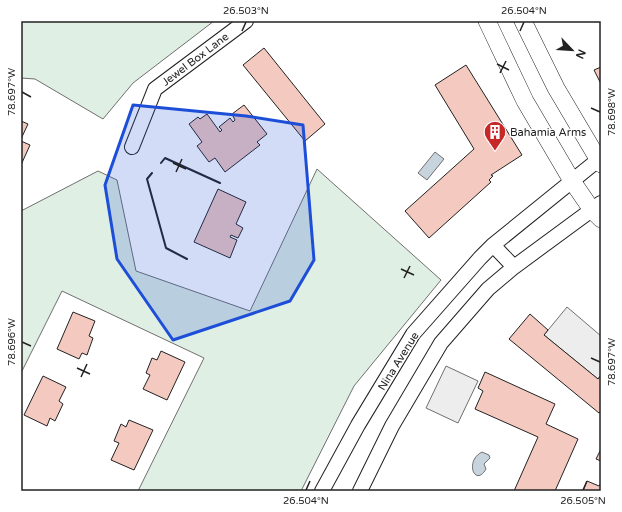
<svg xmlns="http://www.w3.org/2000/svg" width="622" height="512" viewBox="0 0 622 512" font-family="'Varela Round',sans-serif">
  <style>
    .green { fill: #e0efe3; stroke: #6f6f6f }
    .parking { fill: #ededed; stroke: #6f6f6f }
    .water { fill: #c7d3dd; stroke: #6f6f6f }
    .building { fill: #f3c9c0; stroke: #222 }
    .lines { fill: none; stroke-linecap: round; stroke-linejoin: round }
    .minor-casing { stroke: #222; stroke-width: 16 }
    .tertiary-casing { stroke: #222; stroke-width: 18 }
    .minor { stroke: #fff; stroke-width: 14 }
    .tertiary { stroke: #fff; stroke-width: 17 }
    .wall { stroke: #222; stroke-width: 2 }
    .marked { fill: #1d4ed8; fill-opacity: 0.2; stroke: #1d4ed8; stroke-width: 3; stroke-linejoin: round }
    .ticks { fill: none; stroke: #222; stroke-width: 1.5 }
    .labels { text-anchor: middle; stroke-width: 3; stroke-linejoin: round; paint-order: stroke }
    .street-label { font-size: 11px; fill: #222; stroke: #fff }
    .poi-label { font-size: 11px; fill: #222; stroke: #fff; text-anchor: start }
    .neatline { fill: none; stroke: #222; stroke-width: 1.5 }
    .ticks-label { font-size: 10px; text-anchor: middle; fill: #222 }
  </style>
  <rect width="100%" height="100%" fill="#fff"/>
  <path class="green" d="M 21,21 L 214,21 L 133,83 L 103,119 L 35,79 L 21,78 Z
    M 317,169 L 441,280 L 354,386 L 301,491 L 138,491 L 204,358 L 62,291 L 21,373 L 21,211 L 98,171 L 117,180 L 136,271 L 250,311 Z"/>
  <path class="parking" d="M 567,307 L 601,336 L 601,375 L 598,379 L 544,335 Z
    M 446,366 L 478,381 L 458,423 L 426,408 Z"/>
  <path class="water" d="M 435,152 L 444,159 L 427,180 L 418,173 Z
    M 482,452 L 489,455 L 490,458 L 484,464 L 486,469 C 475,488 464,461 482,452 Z"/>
  <path class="building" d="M 264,48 L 325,124 L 305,141 L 243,65 Z
    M 466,65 L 522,155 L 491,175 L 493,176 L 489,180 L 491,182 L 429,238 L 405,211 L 474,149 L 435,85 Z
    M 601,67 L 601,84 L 594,70 Z
    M 244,105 L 267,134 L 257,142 L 260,145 L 225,172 L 215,158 L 209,162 L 197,146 L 202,142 L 189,124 L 198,117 L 200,119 L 207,114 L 220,132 L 222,130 L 219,127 L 230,118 L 233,122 L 235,120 L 232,114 Z
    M 21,121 L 28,124 L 21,139 Z
    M 21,141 L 30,145 L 21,165 Z
    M 218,189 L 246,202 L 236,224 L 243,228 L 238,238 L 231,235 L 230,237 L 237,240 L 230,258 L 194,242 Z
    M 73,312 L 95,321 L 89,336 L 93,338 L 87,355 L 82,353 L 79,359 L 57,349 Z
    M 530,314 L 548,330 L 544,335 L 598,379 L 601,375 L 601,411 L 599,413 L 509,339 Z
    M 161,351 L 185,362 L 167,400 L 143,389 L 150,375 L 146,373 L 152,358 L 157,360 Z
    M 485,372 L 555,404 L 546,424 L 578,439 L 555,491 L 514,491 L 538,437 L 475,409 L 483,391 L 478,388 Z
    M 43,376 L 66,387 L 59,401 L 63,404 L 55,421 L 50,418 L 47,426 L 24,415 Z
    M 129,420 L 153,430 L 134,470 L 111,460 L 119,443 L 114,441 L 121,424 L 126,427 Z
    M 601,449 L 601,461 L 596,459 Z
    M 587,481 L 599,486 L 601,483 L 601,491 L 583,491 Z"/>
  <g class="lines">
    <g class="minor-casing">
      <path id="minor" d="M 132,147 L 155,89 L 246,21
        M 493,245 L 514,267
        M 322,491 L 358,425 L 413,334 L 480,258 L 493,245 L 598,160
        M 360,491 L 392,426 L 441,343 L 488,289 L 514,267 L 601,203"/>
    </g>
    <g class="tertiary-casing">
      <path id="tertiary" d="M 487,21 L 525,101 L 572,181 L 592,210 L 601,219
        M 523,21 L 556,88 L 601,164"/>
    </g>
    <use href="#minor" class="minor"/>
    <use href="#tertiary" class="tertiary"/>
    <path class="wall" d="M 161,163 L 165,158 L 220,183
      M 152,173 L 147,179 L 166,248 L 187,259"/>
  </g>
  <path class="marked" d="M 133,105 L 246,116 L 303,125 L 314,260 L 290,301 L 173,340 L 117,259 L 105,185 Z"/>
  <path class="ticks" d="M 242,31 L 246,22M 520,31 L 524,22M 497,64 L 509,70M 500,73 L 506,61M 22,92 L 31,97M 591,108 L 600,112M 173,163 L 186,169M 176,172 L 182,159M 401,269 L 414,275M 404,278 L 410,266M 22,342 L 31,346M 591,358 L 600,362M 77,368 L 90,374M 81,377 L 87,364M 306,490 L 310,481M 583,490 L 587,481"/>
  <defs>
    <g id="building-pin" transform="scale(1.15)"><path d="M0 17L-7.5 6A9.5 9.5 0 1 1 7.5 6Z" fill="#c62828" stroke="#fff"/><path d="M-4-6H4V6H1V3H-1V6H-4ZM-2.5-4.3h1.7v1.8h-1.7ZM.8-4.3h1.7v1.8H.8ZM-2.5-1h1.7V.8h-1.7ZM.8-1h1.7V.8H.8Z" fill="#fff"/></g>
  </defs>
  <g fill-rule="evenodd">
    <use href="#building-pin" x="495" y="132"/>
  </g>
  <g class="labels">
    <g class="street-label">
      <text transform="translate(195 59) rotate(-37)" y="4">Jewel Box Lane</text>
      <text transform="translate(398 361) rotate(-58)" y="4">Nina Avenue</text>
    </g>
    <g class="poi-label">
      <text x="510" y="136">Bahamia Arms</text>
    </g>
  </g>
  <rect width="622" height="512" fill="none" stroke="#ffffff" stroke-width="44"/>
  <g transform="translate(572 50) rotate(115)" stroke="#ffffff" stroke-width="3" paint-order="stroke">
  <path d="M0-3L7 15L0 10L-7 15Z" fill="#222222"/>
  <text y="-6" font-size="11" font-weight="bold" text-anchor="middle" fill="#222222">N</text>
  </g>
  <rect x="22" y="22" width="578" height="468" class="neatline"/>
  <g class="ticks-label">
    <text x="246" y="14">26.503°N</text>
    <text x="524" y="14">26.504°N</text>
    <text transform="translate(11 92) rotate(-90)" y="4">78.697°W</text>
    <text transform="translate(611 112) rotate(-90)" y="4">78.698°W</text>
    <text transform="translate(11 342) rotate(-90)" y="4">78.696°W</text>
    <text transform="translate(611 362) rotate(-90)" y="4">78.697°W</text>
    <text x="306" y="504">26.504°N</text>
    <text x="583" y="504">26.505°N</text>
  </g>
</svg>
